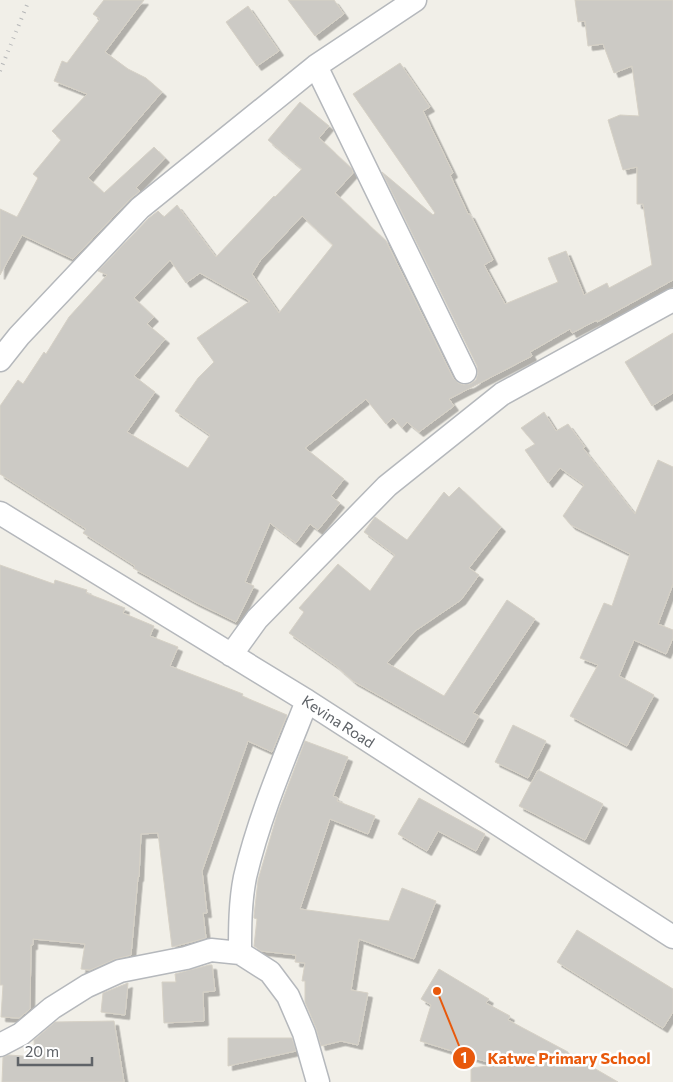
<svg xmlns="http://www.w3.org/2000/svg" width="673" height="1082" viewBox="0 0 673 1082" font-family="Commissioner,sans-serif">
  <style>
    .building { fill: #cccac5; stroke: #d6d1c6; fill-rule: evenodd; filter: url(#shadow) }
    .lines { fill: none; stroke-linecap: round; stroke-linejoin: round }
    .minor-casing { stroke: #b5b8bc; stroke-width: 25 }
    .minor { stroke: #fff; stroke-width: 22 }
    .rail { stroke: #b6b7b8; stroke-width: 4; stroke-dasharray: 1 6; stroke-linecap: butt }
    .labels { text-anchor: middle; stroke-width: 5; stroke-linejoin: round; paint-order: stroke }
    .street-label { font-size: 15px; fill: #5f6368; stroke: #fff }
    .leader { fill: none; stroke: #e8590c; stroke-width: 2 }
    .callout-dot { fill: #e8590c; stroke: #fff; stroke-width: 2 }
    .mark-label { font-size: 15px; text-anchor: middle; font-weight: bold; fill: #fff }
    .callout-label { font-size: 16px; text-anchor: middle; font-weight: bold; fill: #e8590c; stroke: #fff; stroke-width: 5; stroke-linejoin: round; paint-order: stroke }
  </style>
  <defs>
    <filter id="shadow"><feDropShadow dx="4.5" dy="4.5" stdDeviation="0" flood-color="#0004"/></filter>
  </defs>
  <rect width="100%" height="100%" fill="#f1efe8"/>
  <path class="building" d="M 104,0 L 144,0 L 105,52 L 128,69 L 146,78 L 162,92 L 88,178 L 104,193 L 154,147 L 165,158 L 136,188 L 140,191 L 130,199 L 73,259 L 22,235 L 0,275 L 0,209 L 17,217 L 38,178 L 33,174 L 61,140 L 52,131 L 87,94 L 54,81 L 62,61 L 67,63 L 100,19 L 93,14 Z
    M 288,0 L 334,0 L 344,14 L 315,36 Z
    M 575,0 L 673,0 L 673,280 L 597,322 L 597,320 L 572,333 L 570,329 L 530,352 L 532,356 L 449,399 L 454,406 L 419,432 L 407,422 L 402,428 L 393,418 L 386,424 L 366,399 L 305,448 L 344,479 L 331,496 L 340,503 L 318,530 L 310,524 L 296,543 L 270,523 L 245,582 L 254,586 L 236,622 L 195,602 L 133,568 L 135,566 L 83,533 L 86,529 L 0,474 L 0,406 L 18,380 L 23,384 L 44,352 L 46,354 L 69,317 L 107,275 L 98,271 L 149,218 L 158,211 L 164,217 L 177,205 L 216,257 L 274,196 L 275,197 L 302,169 L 268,140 L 300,102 L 329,126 L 319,138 L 352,169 L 353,173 L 335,193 L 386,241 L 453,378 L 458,383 L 464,385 L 470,384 L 476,380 L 478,373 L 477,366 L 382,172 L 433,215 L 435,213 L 353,94 L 400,63 L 430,107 L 423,111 L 453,173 L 450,175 L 468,214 L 470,214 L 493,260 L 484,265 L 505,304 L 558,282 L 548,258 L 566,251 L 584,295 L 607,283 L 609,288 L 652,265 L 643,204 L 637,204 L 637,167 L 623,170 L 608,120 L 620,115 L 639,116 L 632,66 L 614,73 L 603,44 L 588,46 L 585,21 L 578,22 ZM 302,216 L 333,245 L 279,313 L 252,274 L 260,261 ZM 170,260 L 186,283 L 200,273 L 250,301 L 197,338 L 214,362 L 198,378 L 175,411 L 210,435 L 188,468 L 127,432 L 155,392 L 134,376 L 165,339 L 147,324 L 154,317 L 134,298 Z
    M 248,6 L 279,51 L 257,66 L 226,22 Z
    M 673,333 L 673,393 L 652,406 L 625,362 Z
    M 544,412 L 556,431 L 568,424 L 585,447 L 583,448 L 635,514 L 658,460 L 673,467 L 673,584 L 658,624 L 673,630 L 673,638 L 666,654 L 634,640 L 619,676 L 654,695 L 627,746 L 570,716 L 598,665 L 580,658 L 604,603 L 612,606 L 630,554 L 571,525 L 563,516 L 584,485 L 560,468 L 548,483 L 525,450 L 535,444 L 521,428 Z
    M 459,487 L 501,527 L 469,568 L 479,575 L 461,600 L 415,631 L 387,663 L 444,696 L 507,600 L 535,619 L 473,713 L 479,716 L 464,743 L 353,681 L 335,665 L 289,633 L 304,612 L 299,608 L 338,564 L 370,591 L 395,555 L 364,532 L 375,517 L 407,540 L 444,492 L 449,497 Z
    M 0,565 L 54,584 L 55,580 L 87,590 L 86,593 L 125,608 L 123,613 L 154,626 L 150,636 L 178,647 L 170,666 L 243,694 L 242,696 L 287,715 L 272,752 L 248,741 L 202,871 L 207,913 L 203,913 L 206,938 L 172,947 L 158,833 L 141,834 L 139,877 L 138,877 L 131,955 L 115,959 L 90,970 L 81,969 L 85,944 L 33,939 L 33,945 L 31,945 L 30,1009 L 19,1018 L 1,1017 L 3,985 L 0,985 Z
    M 513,725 L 546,741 L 528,778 L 495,762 Z
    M 305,741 L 348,757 L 333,796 L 338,798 L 337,801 L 375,816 L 368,834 L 330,819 L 300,909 L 389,921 L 402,888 L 436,901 L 414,959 L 359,939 L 351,990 L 368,993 L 358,1045 L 341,1041 L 321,1046 L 316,1028 L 305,1002 L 305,981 L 302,981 L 305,963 L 295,962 L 296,955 L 261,951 L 254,946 L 257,919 L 254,918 L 254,916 L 258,880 L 277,815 Z
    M 538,770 L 603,804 L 585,840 L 519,806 Z
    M 419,798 L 485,834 L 476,851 L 438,831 L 427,851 L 398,834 Z
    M 577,930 L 673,989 L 673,1012 L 663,1028 L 557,962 Z
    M 209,965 L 212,965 L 215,991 L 203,992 L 204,1021 L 164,1023 L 162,982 L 176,982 L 175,974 Z
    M 439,969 L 489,999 L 486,1003 L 510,1016 L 508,1020 L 568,1052 L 568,1053 L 618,1082 L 471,1082 L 471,1068 L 497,1065 L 420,1041 L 431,1005 L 421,999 Z
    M 128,983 L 125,1015 L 101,1012 L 103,993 Z
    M 114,1021 L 124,1082 L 2,1082 L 3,1057 L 9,1055 L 35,1057 L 34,1040 L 55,1022 Z
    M 228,1038 L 292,1038 L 296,1051 L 228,1066 Z"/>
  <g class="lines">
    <g class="minor-casing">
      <path id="minor" d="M 316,66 L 465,372
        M 0,360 L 19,336 L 140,208 L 316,66 L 415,0
        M 0,513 L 307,701 L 673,937
        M 231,655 L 257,619 L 387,486 L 502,394 L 673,300
        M 240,953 C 240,928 240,902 245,877 C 259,817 284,759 307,701
        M 0,1045 L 21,1034 L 52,1008 L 87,986 L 120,971 L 186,958 L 211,950 L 240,953 L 270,972 L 288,996 L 304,1033 L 318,1082"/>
    </g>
    <use href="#minor" class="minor"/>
    <path class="rail" d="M 0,71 L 29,0"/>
  </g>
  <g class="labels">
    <g class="street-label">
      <text transform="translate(338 722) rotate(33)" y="5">Kevina Road</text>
    </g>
  </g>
  <path class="leader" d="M437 991L464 1058"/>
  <g class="callout-dot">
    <circle cx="437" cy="991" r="5"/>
    <circle cx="464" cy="1058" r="12"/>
  </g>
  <g class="mark-label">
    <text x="464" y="1063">1</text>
  </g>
  <g class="callout-label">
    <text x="569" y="1064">Katwe Primary School</text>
  </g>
  <path d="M18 1057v8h74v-8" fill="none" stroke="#5f6368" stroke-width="2.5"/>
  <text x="25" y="1057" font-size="15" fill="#5f6368" stroke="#ffffff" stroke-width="4" paint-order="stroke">20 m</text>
</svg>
